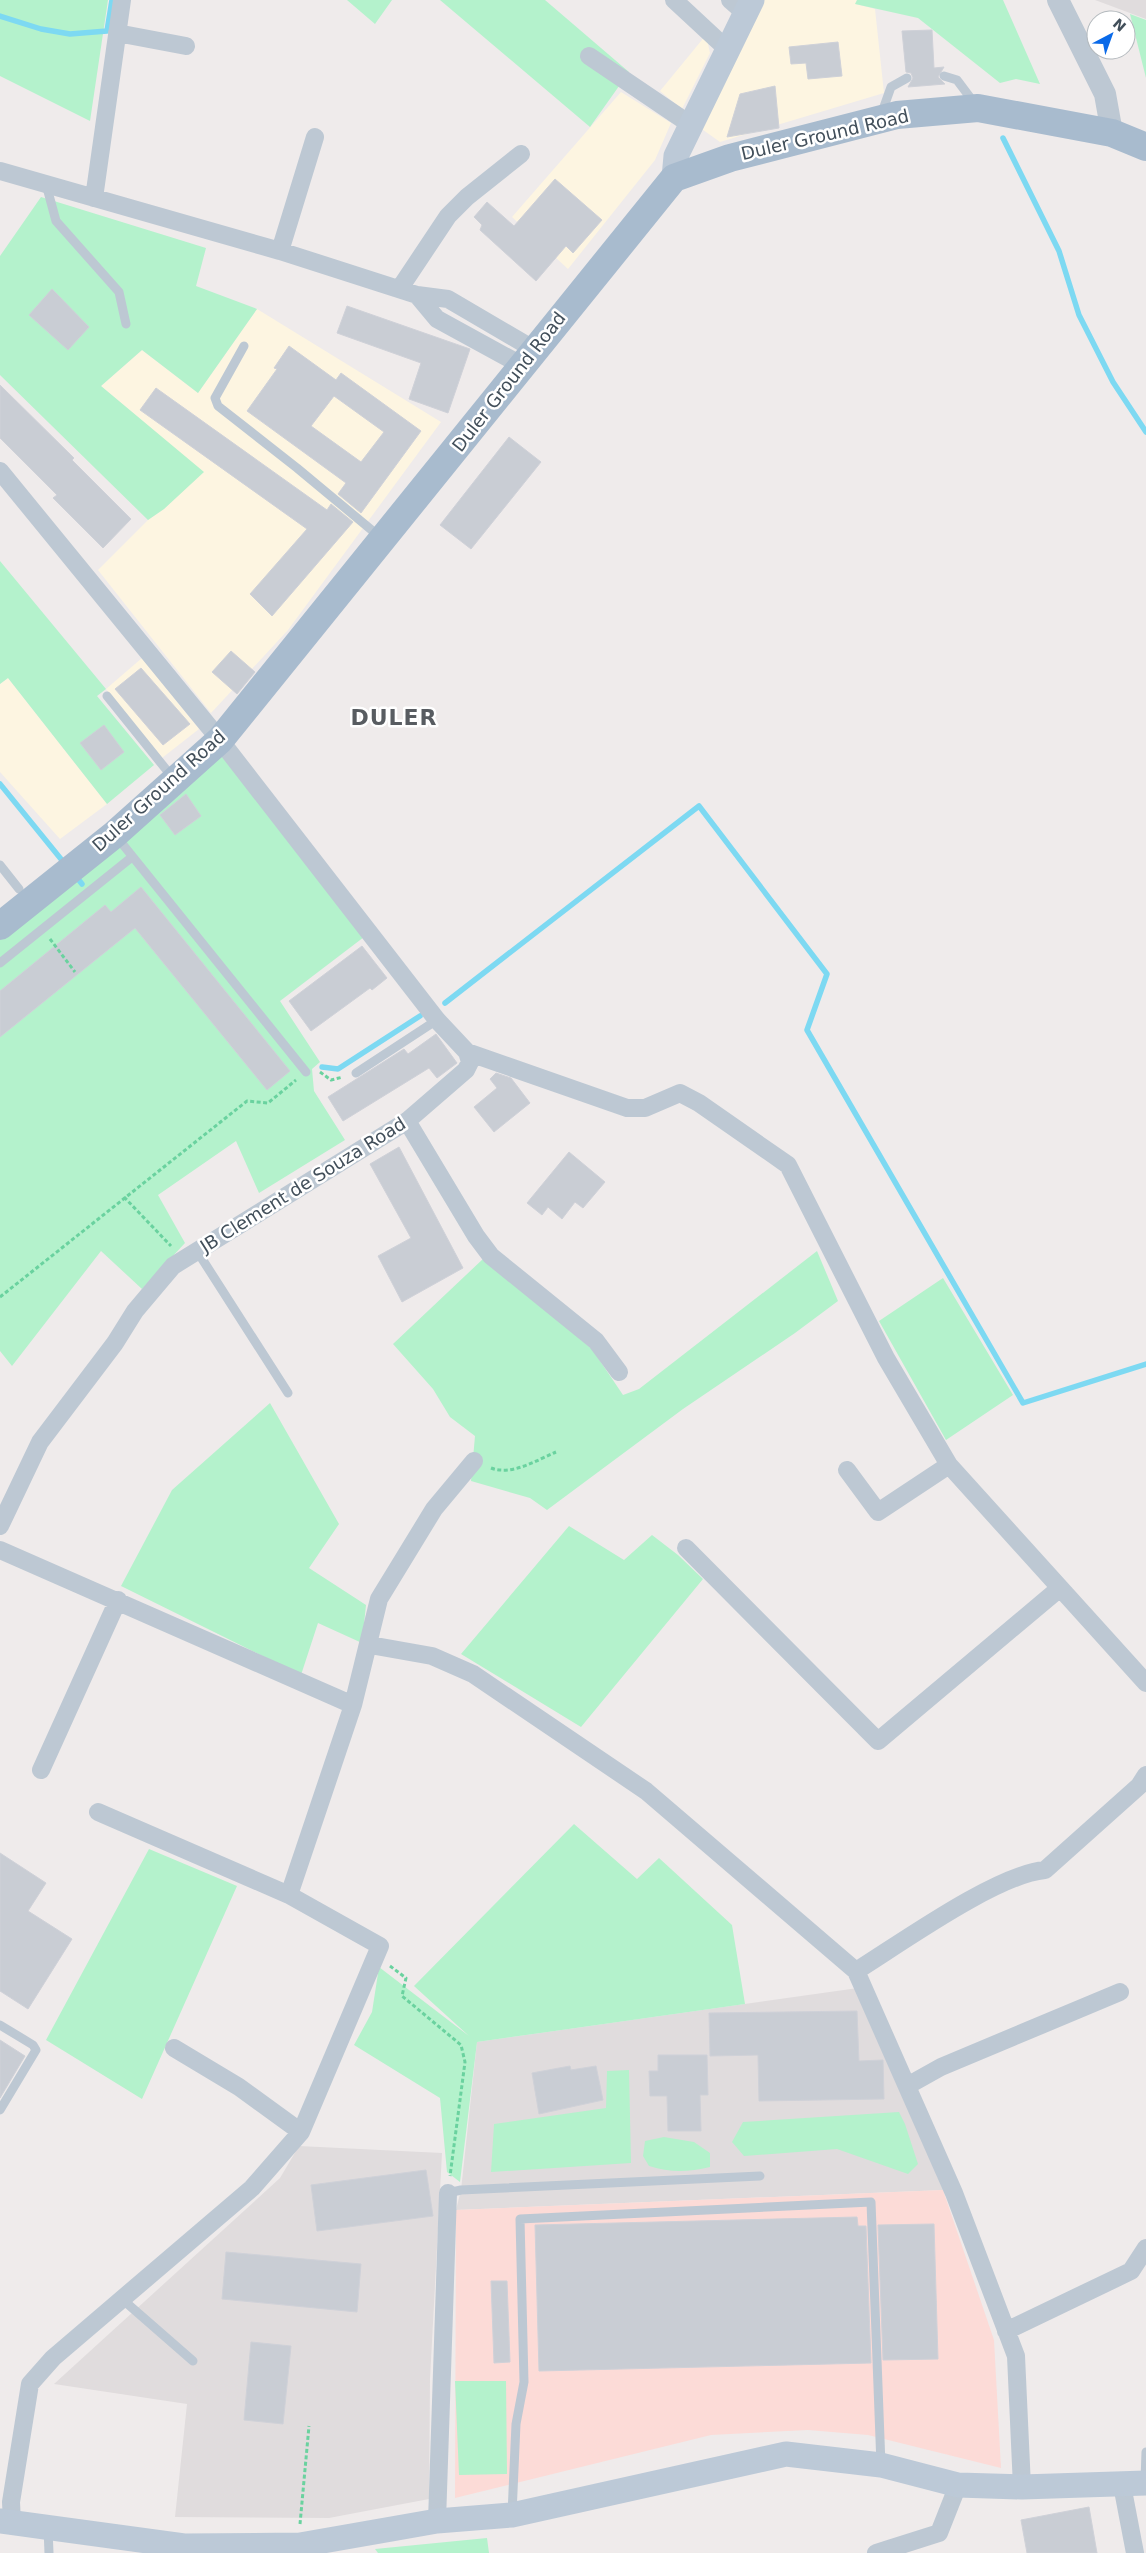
<svg xmlns="http://www.w3.org/2000/svg" width="1146" height="2553" viewBox="0 0 1146 2553" font-family="'DejaVu Sans',sans-serif">
  <style>
    .commercial { fill: #fdf5e1 }
    .education { fill: #e0dcdd }
    .medical { fill: #fcdbd7 }
    .green { fill: #b4f2cc }
    .lines { fill: none; stroke-linecap: round; stroke-linejoin: round }
    .stream { stroke: #7dd9f2; stroke-width: 5.5 }
    .building { fill: #c9cdd4; stroke: #cfd1d8; fill-rule: evenodd }
    .path { stroke: #6ad29f; stroke-width: 3; stroke-dasharray: 4 2.5; stroke-linecap: butt }
    .service { stroke: #bdc8d3; stroke-width: 9 }
    .minor { stroke: #bdc8d3; stroke-width: 18 }
    .tertiary { stroke: #bdc8d3; stroke-width: 22 }
    .secondary { stroke: #bcc9d7; stroke-width: 25 }
    .primary { stroke: #a8bbce; stroke-width: 28 }
    .labels { text-anchor: middle; stroke-width: 5; stroke-linejoin: round; paint-order: stroke }
    .street-label { font-size: 18px; fill: #424f5a; stroke: #fff }
    .district-label { font-size: 22px; font-weight: bold; letter-spacing: 1px; fill: #585c61; stroke: #fff }
  </style>
  <rect width="100%" height="100%" fill="#efebeb"/>
  <path class="commercial" d="M 759,0 L 857,0 L 856,4 L 875,9 L 884,93 L 720,142 L 699,127 Z
    M 706,35 L 710,53 L 682,109 L 660,91 Z
    M 621,92 L 671,123 L 655,160 L 568,269 L 512,217 Z
    M 257,309 L 441,422 L 288,630 L 211,713 L 98,570 L 148,520 L 164,509 L 203,472 L 101,386 L 142,350 L 198,393 Z
    M 142,658 L 199,729 L 162,758 L 106,689 Z
    M 8,678 L 107,804 L 60,839 L 0,772 L 0,684 Z"/>
  <path class="education" d="M 1095,0 L 1146,0 L 1146,19 Z
    M 858,1988 L 943,2190 L 456,2210 L 461,2190 L 477,2042 Z
    M 299,2146 L 442,2153 L 430,2379 L 429,2499 L 329,2518 L 175,2517 L 187,2404 L 54,2384 L 280,2178 Z"/>
  <path class="medical" d="M 943,2190 L 994,2340 L 1001,2468 L 868,2435 L 808,2430 L 711,2435 L 455,2498 L 456,2210 Z"/>
  <path class="green" d="M 0,0 L 108,0 L 90,121 L 0,76 Z
    M 347,0 L 392,0 L 375,24 Z
    M 440,0 L 545,0 L 629,72 L 590,127 Z
    M 857,0 L 1003,0 L 1040,84 L 1016,79 L 1000,83 L 918,18 L 855,4 Z
    M 1130,14 L 1146,20 L 1146,78 Z
    M 41,197 L 206,248 L 196,286 L 257,309 L 198,393 L 142,350 L 101,386 L 204,472 L 164,509 L 148,520 L 0,375 L 0,256 Z
    M 0,561 L 106,689 L 97,696 L 154,765 L 107,804 L 8,678 L 0,684 Z
    M 223,754 L 364,937 L 280,1001 L 320,1062 L 312,1069 L 314,1091 L 345,1140 L 259,1193 L 236,1141 L 158,1195 L 185,1243 L 142,1289 L 101,1251 L 12,1366 L 0,1351 L 0,940 L 137,831 Z
    M 817,1251 L 838,1301 L 795,1333 L 683,1409 L 547,1510 L 530,1498 L 471,1481 L 475,1436 L 450,1417 L 433,1389 L 393,1344 L 484,1258 L 592,1349 L 623,1395 L 639,1389 Z
    M 943,1278 L 1013,1395 L 946,1440 L 879,1321 Z
    M 270,1403 L 339,1524 L 309,1568 L 366,1605 L 362,1643 L 318,1623 L 301,1675 L 121,1586 L 172,1490 Z
    M 569,1526 L 624,1560 L 652,1535 L 678,1555 L 703,1579 L 581,1727 L 461,1654 Z
    M 574,1824 L 637,1879 L 659,1858 L 732,1925 L 745,2004 L 477,2042 L 460,2182 L 447,2172 L 440,2098 L 354,2045 L 372,2012 L 379,1967 L 469,2036 L 414,1986 Z
    M 149,1849 L 237,1886 L 142,2099 L 46,2040 Z
    M 629,2070 L 631,2163 L 491,2172 L 494,2124 L 606,2108 L 607,2071 Z
    M 899,2112 L 905,2124 L 918,2164 L 908,2174 L 837,2149 L 744,2156 L 732,2142 L 743,2122 Z
    M 664,2137 L 694,2142 L 710,2153 L 710,2167 C 688,2172 671,2173 649,2166 L 643,2156 L 645,2141 Z
    M 455,2381 L 506,2381 L 507,2474 L 459,2475 Z
    M 487,2538 L 489,2553 L 378,2553 L 375,2549 Z"/>
  <g class="lines">
    <path class="stream" d="M 0,16 L 41,29 L 70,34 L 107,31 L 112,0
      M 1003,138 L 1059,251 L 1079,315 L 1113,382 L 1146,432
      M 0,784 L 65,864
      M 74,874 L 82,884
      M 445,1003 L 699,806 L 827,974 L 807,1030 L 1023,1403 L 1146,1364
      M 322,1067 L 338,1069 L 420,1016"/>
  </g>
  <path class="building" d="M 932,30 L 934,68 L 944,67 L 938,77 L 945,84 L 908,87 L 913,78 L 911,73 L 906,72 L 902,31 Z
    M 838,42 L 842,76 L 808,79 L 806,63 L 791,64 L 789,47 Z
    M 775,86 L 779,128 L 727,137 L 740,94 Z
    M 555,179 L 602,220 L 573,253 L 566,246 L 536,281 L 480,230 L 482,225 L 474,217 L 487,202 L 514,226 Z
    M 52,289 L 89,327 L 68,350 L 29,315 Z
    M 347,306 L 470,349 L 448,413 L 409,399 L 421,363 L 337,333 Z
    M 289,346 L 336,380 L 341,373 L 421,431 L 361,513 L 338,494 L 346,483 L 247,411 L 277,369 L 274,368 ZM 334,396 L 384,432 L 361,462 L 311,426 Z
    M 0,385 L 74,458 L 72,460 L 131,519 L 103,548 L 53,498 L 57,495 L 0,438 Z
    M 156,388 L 327,510 L 331,504 L 353,522 L 272,616 L 250,594 L 307,529 L 140,410 Z
    M 509,437 L 541,462 L 471,549 L 440,525 Z
    M 231,651 L 255,672 L 237,694 L 212,672 Z
    M 141,668 L 190,724 L 163,745 L 115,689 Z
    M 104,725 L 124,752 L 101,770 L 80,743 Z
    M 186,794 L 201,816 L 175,835 L 160,815 Z
    M 141,887 L 290,1071 L 267,1090 L 135,928 L 0,1037 L 0,991 L 105,905 L 111,912 Z
    M 362,946 L 387,978 L 372,990 L 370,988 L 311,1031 L 289,1001 Z
    M 436,1034 L 457,1063 L 437,1078 L 429,1068 L 343,1121 L 328,1097 L 404,1049 L 408,1054 Z
    M 496,1073 L 511,1078 L 530,1103 L 494,1132 L 474,1107 L 497,1088 L 490,1079 Z
    M 399,1147 L 463,1268 L 402,1302 L 378,1256 L 411,1238 L 370,1164 Z
    M 569,1152 L 605,1182 L 583,1208 L 575,1202 L 562,1219 L 548,1207 L 542,1215 L 527,1203 Z
    M 0,1853 L 46,1883 L 28,1911 L 72,1939 L 28,2009 L 0,1991 Z
    M 857,2011 L 859,2061 L 883,2060 L 884,2099 L 759,2101 L 758,2055 L 710,2056 L 709,2013 Z
    M 0,2040 L 25,2056 L 0,2098 Z
    M 658,2055 L 707,2055 L 708,2095 L 700,2095 L 701,2131 L 668,2131 L 667,2096 L 650,2096 L 649,2071 L 658,2071 Z
    M 570,2066 L 571,2070 L 596,2066 L 603,2100 L 539,2114 L 532,2073 Z
    M 426,2170 L 433,2216 L 317,2231 L 311,2185 Z
    M 857,2217 L 858,2226 L 866,2226 L 871,2363 L 539,2371 L 535,2225 Z
    M 934,2224 L 938,2359 L 883,2360 L 878,2225 Z
    M 226,2252 L 361,2264 L 357,2312 L 222,2299 Z
    M 491,2281 L 507,2281 L 510,2362 L 494,2363 Z
    M 251,2342 L 291,2346 L 283,2424 L 244,2420 Z
    M 1089,2507 L 1097,2553 L 1027,2553 L 1021,2520 Z"/>
  <g class="lines">
    <path class="path" d="M 50,939 L 75,972
      M 320,1072 L 331,1080 L 343,1077
      M 124,1197 L 171,1246
      M 0,1297 L 247,1101 L 268,1103 L 296,1080
      M 491,1468 C 512,1476 537,1460 556,1452
      M 390,1966 L 406,1978 L 402,1996 L 461,2045 L 465,2062 L 450,2176
      M 300,2524 L 309,2426"/>
    <path class="service" d="M 944,76 L 957,80 L 975,104
      M 881,115 L 891,87 L 907,78
      M 46,184 L 56,221 L 119,292 L 126,324
      M 244,346 L 215,398 L 218,406 L 297,468 L 380,537
      M 107,696 L 173,778
      M 116,836 L 306,1072
      M 0,865 L 19,889
      M 0,963 L 132,857
      M 356,1073 L 437,1020
      M 197,1251 L 288,1393
      M 0,2025 L 33,2045 L 36,2050 L 0,2110
      M 448,2193 L 461,2190 L 760,2176
      M 122,2299 L 193,2361
      M 1145,2481 L 1146,2452
      M 512,2514 L 516,2424 L 524,2382 L 520,2219 L 871,2202 L 881,2465
      M 48,2528 L 49,2553"/>
    <path class="minor" d="M 674,0 L 729,51
      M 730,0 L 746,14
      M 117,33 L 186,46
      M 589,56 L 691,125
      M 0,171 L 280,251 L 417,295 L 448,299 L 535,350
      M 94,198 L 122,0
      M 280,251 L 315,137
      M 400,288 L 448,216 L 467,197 L 521,154
      M 417,295 L 437,319 L 523,366
      M 0,471 L 220,740 L 437,1020 L 467,1052 L 470,1062 L 466,1070 L 407,1121 L 173,1266 L 135,1311 L 115,1343 L 40,1442 L 0,1526
      M 467,1052 L 627,1108 L 645,1108 L 680,1093 L 699,1103 L 788,1165 L 886,1358 L 949,1465 L 1146,1683
      M 407,1121 L 476,1236 L 491,1256 L 596,1341 L 619,1372
      M 847,1470 L 878,1512 L 949,1465
      M 686,1548 L 878,1741 L 1060,1588
      M 0,1550 L 353,1705
      M 370,1645 L 432,1656 L 473,1674 L 646,1791 L 856,1971 L 954,2193 L 1016,2356 L 1022,2487
      M 41,1770 L 118,1600
      M 98,1812 L 289,1895
      M 856,1971 C 901,1943 997,1874 1045,1870 L 1139,1786 L 1146,1775
      M 174,2048 L 239,2087 L 301,2132
      M 907,2086 L 941,2067 L 1120,1992
      M 1006,2331 L 1131,2271 L 1146,2248
      M 1122,2485 L 1135,2553
      M 437,2521 L 448,2193
      M 12,2522 L 11,2502 L 30,2384 L 53,2358 L 252,2188 L 301,2132 L 380,1946 L 289,1895 L 353,1705 L 379,1599 L 434,1509 L 474,1461
      M 876,2553 L 939,2533 L 958,2485"/>
    <path class="tertiary" d="M 1058,0 L 1105,94 L 1112,133"/>
    <path class="secondary" d="M 674,178 L 676,156 L 752,0
      M 0,2521 L 184,2546 L 300,2545 L 437,2521 L 512,2515 L 786,2454 L 881,2465 L 958,2485 L 1022,2487 L 1146,2483"/>
    <path class="primary" d="M 0,926 L 115,834 L 220,740 L 674,178 L 730,158 L 897,115 L 978,108 L 1112,133 L 1146,147"/>
  </g>
  <g class="labels">
    <g class="street-label">
      <text transform="translate(825 135) rotate(-13)" y="6">Duler Ground Road</text>
      <text transform="translate(509 382) rotate(-52)" y="6">Duler Ground Road</text>
      <text transform="translate(159 791) rotate(-42)" y="6">Duler Ground Road</text>
      <text transform="translate(303 1185) rotate(-32)" y="6">JB Clement de Souza Road</text>
    </g>
    <g class="district-label">
      <text x="394" y="725">DULER</text>
    </g>
  </g>
  <g transform="translate(1111 35) rotate(41)"><circle r="24" fill="#ffffff" stroke="#b3b9bd"/>
  <path d="M0-4L9 19L0 12L-9 19Z" fill="#0a6ae9"/>
  <text y="-8" font-size="14" font-weight="bold" text-anchor="middle" fill="#424f5a">N</text>
  </g>
</svg>
